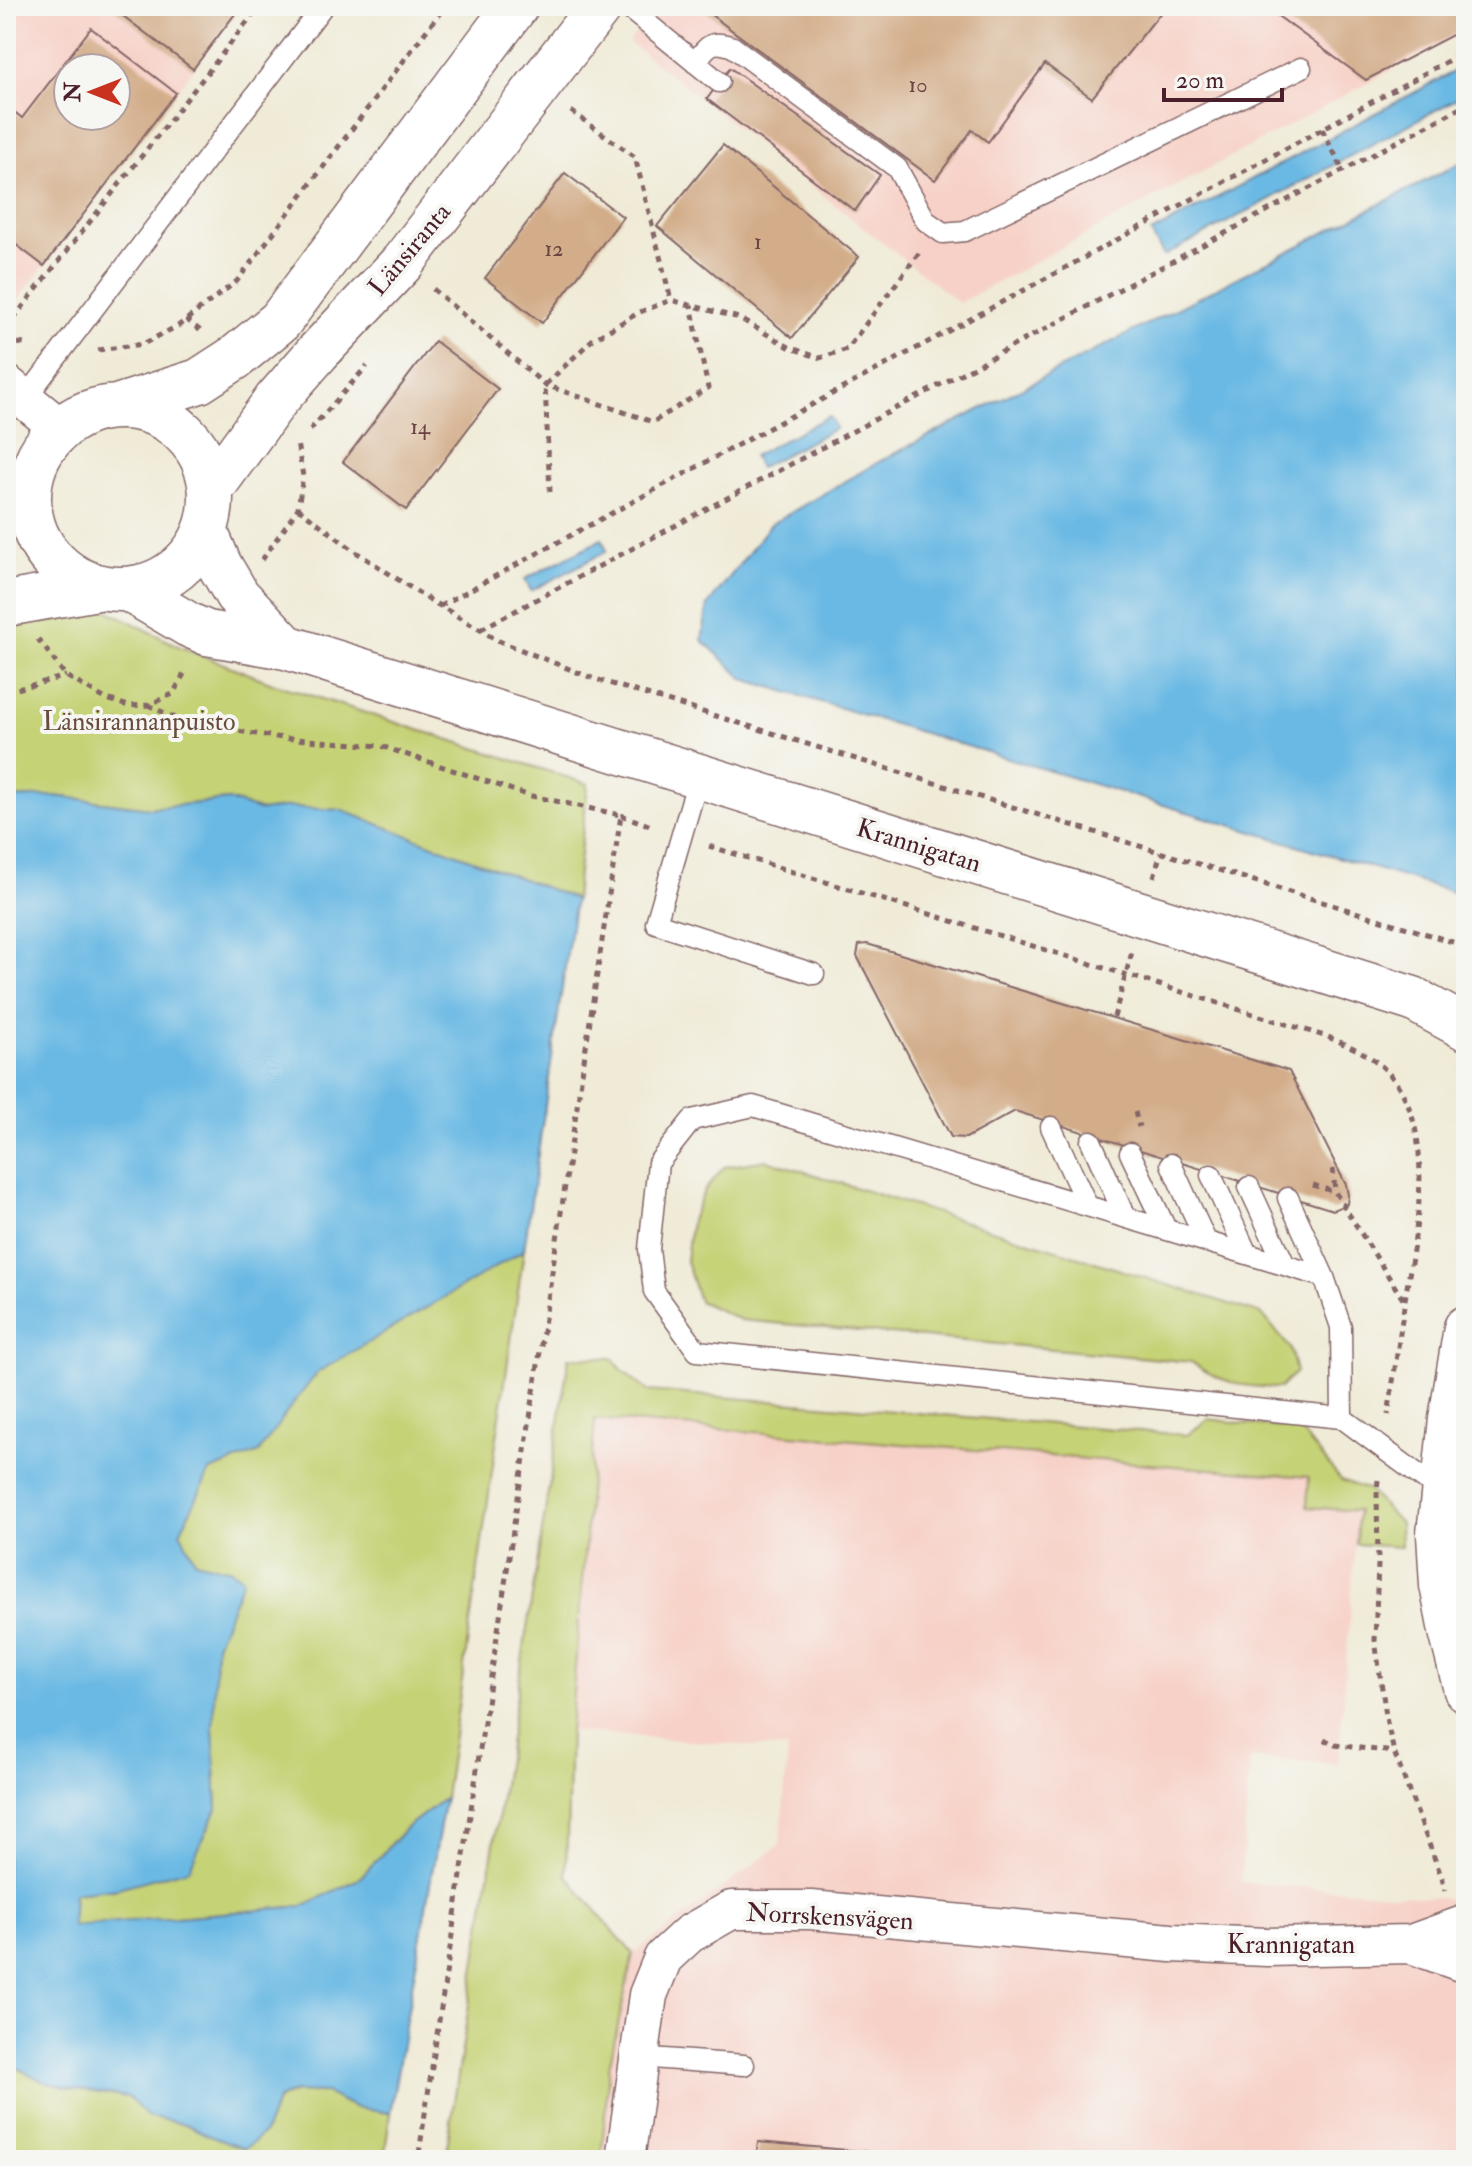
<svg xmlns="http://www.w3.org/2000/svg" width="1472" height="2166" viewBox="0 0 1472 2166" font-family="'IM FELL Double Pica',serif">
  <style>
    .built { fill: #f7d1c7; fill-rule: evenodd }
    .green { fill: #c5d274; stroke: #887850; stroke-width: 2 }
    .water { fill: #6ab9e4; stroke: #5a6c88; stroke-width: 2 }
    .building { fill: #d3ad8a; fill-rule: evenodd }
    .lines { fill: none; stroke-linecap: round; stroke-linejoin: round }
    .service-casing { stroke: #846667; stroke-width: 23 }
    .minor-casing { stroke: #846667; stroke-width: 41 }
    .tertiary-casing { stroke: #846667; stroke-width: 47 }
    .path { stroke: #846667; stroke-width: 5; stroke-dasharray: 6 6; stroke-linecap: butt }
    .service { stroke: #fff; stroke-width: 20 }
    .minor { stroke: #fff; stroke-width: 38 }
    .tertiary { stroke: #fff; stroke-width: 44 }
    .labels { text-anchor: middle; stroke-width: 8; stroke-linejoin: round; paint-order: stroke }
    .number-label { font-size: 22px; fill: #6c4243 }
    .street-label { font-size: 26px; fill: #4a1f2b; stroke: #f6f6f2 }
    .park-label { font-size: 26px; fill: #694c3d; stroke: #f6f6f2 }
  </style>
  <rect width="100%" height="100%" fill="#f6f6f2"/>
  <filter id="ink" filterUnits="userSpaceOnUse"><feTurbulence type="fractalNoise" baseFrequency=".0125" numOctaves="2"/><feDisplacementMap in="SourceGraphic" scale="16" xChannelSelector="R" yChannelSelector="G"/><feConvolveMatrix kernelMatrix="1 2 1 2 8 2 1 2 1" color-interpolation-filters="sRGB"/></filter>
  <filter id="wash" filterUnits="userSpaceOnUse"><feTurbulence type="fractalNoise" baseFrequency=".006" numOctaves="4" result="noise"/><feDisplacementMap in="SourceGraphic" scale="32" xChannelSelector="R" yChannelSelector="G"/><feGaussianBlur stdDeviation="1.8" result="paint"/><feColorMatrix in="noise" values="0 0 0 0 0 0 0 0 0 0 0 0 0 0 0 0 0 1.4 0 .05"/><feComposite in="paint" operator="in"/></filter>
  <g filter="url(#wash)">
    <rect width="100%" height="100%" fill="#f0ebd7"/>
    <path class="built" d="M 6,6 L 241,6 L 6,316 ZM 68,68 L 116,68 L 116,116 L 68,116 Z
      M 655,6 L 1466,6 L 1466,30 L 959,303 L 629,42 Z
      M 595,1419 L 1310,1477 L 1358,1511 L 1338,1764 L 1250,1758 L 1241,1882 L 1466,1900 L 1466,2160 L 601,2160 L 609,2067 L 633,1954 L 780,1845 L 788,1749 L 570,1731 Z"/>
    <path class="green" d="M 91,605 L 105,609 L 178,646 L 275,684 L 588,784 L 575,899 L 341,810 L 289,807 L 261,811 L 229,800 L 150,808 L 55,796 L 6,798 L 6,633 L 45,613 Z
      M 767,1160 L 1262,1314 L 1290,1348 L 1296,1372 L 1280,1388 C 1242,1387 1223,1384 1191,1362 L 741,1320 L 699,1301 L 686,1261 L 691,1220 L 705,1190 L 724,1167 Z
      M 524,1250 L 445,1798 L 407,1827 L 359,1879 L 303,1906 L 72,1926 L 74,1893 L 118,1888 L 217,1809 L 213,1727 L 216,1645 L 242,1579 L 231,1570 L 195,1561 L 180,1532 L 210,1471 L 259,1452 L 292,1405 L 318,1372 Z
      M 569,1357 L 612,1358 L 623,1371 L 648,1391 L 1187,1435 L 1208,1419 L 1300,1430 L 1341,1480 L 1368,1490 L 1400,1523 L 1401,1547 L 1356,1544 L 1358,1511 L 1307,1507 L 1309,1477 L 595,1419 L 570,1731 L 566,1875 L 633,1954 L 609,2067 L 601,2160 L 445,2160 Z
      M 6,2062 L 45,2082 L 74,2089 L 128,2097 L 147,2116 L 185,2124 L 212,2137 L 244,2149 L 264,2133 L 278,2099 L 295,2092 L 326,2093 L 356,2108 L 390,2113 L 384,2160 L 6,2160 Z"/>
    <path class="water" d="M 1466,65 L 1466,94 L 1164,256 L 1151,233 Z
      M 1466,160 L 1466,896 L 744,679 L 702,640 L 708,605 L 771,524 L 886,458 Z
      M 829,416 L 836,428 L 759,468 L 753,456 Z
      M 602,539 L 607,551 L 531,591 L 525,579 Z
      M 55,796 L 150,808 L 229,800 L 261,811 L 289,807 L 341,810 L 575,899 L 524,1250 L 318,1372 L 292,1405 L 259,1452 L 210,1471 L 180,1532 L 195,1561 L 231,1570 L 243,1579 L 216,1645 L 213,1727 L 217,1809 L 189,1869 L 118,1888 L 74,1893 L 72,1926 L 303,1906 L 359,1879 L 407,1827 L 445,1798 L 390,2113 L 356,2108 L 326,2093 L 295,2092 L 278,2099 L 264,2133 L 244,2149 L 212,2137 L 185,2124 L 147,2116 L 128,2097 L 74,2089 L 45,2082 L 6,2062 L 6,798 Z"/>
    <g id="blocks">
      <path class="building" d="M 110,6 L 241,6 L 193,69 Z
        M 699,6 L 1166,6 L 1092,98 L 1045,64 L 988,142 L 972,130 L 935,180 Z
        M 1264,6 L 1466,6 L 1466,28 L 1366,80 Z
        M 91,28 L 176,93 L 44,266 L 6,237 L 6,105 L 22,118 ZM 68,68 L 116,68 L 116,116 L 68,116 Z
        M 730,68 L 880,175 L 855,211 L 707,99 Z
        M 723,145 L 859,257 L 792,338 L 657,226 Z
        M 565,173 L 623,217 L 542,323 L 485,278 Z
        M 435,341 L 498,389 L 406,510 L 343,462 Z
        M 867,944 L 1289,1071 L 1346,1185 L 1348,1195 L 1347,1204 L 1333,1210 L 1015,1111 L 966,1138 L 951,1137 L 857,956 L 859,945 Z
        M 758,2142 L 935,2158 L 935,2160 L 756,2160 Z"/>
    </g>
  </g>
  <g filter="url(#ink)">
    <use href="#blocks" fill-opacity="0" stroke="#846667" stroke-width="2"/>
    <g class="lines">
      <g class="service-casing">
        <path id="service" d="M 626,6 L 719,82
          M 695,63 C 708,45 711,39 733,47 L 897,168 L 926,221 L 943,233 L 965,231 L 1301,68
          M 25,399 L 323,6
          M 699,776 L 656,923 L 814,974
          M 1051,1127 L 1087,1205
          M 1091,1141 L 1125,1217
          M 1130,1153 L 1166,1229
          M 1171,1164 L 1206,1241
          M 1211,1175 L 1247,1254
          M 1249,1187 L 1285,1265
          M 1288,1198 L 1324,1277 L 1341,1327 L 1342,1418
          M 1324,1277 L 753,1106 L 692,1120 L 658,1163 L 649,1249 L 654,1291 L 697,1351 L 1342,1418 L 1443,1493
          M 638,2057 L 744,2065"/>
      </g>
      <g class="minor-casing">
        <path id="minor" d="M 6,384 L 60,428
          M 1411,1944 L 1466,1924
          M 625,2160 L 648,1995 L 663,1958 L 689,1934 L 731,1910 L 811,1910 L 1171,1943 L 1267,1947 L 1411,1944 L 1466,1964"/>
      </g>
      <g class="tertiary-casing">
        <path id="tertiary" d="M 120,406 L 199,381 L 236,357 L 280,321 L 516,6
          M29 498a91 91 0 1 1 182 0a91 91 0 1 1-182 0Z
          M 212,488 L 276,400 L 318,352 L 402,263 L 600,6
          M 206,533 L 220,566 L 237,595 L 286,647
          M 128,589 L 189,625 L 207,633 L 286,647 L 1413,999 L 1466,1028
          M 6,604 L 97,588
          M 1466,1328 L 1451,1419 L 1439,1534 L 1442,1585 L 1451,1631 L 1466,1690"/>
      </g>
      <path class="path" d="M 571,111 L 635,157 L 671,300
        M 1322,129 L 1343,170
        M 433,289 L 545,385 L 653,422 L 708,388 L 691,305
        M 186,319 L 202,332
        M 6,328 L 260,6
        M 6,341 L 29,345
        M 98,350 L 143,344 L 178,326 L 237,281 L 445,6
        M 310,430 L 367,366
        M 550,492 L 545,385 L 592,340 L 640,312 L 671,300 L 739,318 L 789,347 L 820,358 L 847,349 L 919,253
        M 298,508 L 356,552 L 425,597 L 499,641 L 592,678 L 1466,946
        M 262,560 L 298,508 L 303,476 L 297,443
        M 440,606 L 1466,51
        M 481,629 L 1466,105
        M 38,639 L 66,676 L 104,698 L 128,706 L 148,705 L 173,694 L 186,670
        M 6,692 L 66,676
        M 148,705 L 186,723 L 282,738 L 381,746 L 527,795 L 621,815 L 418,2160
        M 621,815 L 654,827
        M 709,846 L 1328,1037 C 1344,1044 1363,1051 1377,1062 C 1443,1117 1416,1228 1405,1300 C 1399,1338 1394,1377 1388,1415
        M 1154,877 L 1161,852
        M 1114,1017 L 1132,952
        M 1135,1112 L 1139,1127
        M 1333,1169 L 1335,1192 L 1404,1301
        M 1313,1185 L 1335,1192
        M 1378,1480 L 1377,1491 L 1378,1564 L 1375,1640 L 1387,1723 L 1394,1752 L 1442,1878 L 1445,1891
        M 1324,1739 L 1335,1745 L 1394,1752
        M 1461,2000 L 1466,2011"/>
      <use href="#service" class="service"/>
      <use href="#minor" class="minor"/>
      <use href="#tertiary" class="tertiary"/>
    </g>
  </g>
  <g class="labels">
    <g class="number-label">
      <text x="918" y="92">10</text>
      <text x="758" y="249">1</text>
      <text x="554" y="256">12</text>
      <text x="420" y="434">14</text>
    </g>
    <g class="street-label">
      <text transform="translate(409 249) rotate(-50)" y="9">Länsiranta</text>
      <text transform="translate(919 845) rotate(17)" y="9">Krannigatan</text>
      <text transform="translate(830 1916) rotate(3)" y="9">Norrskensvägen</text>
      <text x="1291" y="1953">Krannigatan</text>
    </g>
    <g class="park-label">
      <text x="139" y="730">Länsirannanpuisto</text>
    </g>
  </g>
  <rect width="1472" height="2166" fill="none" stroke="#f6f6f2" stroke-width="32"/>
  <g transform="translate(92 92) rotate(270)"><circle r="38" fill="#f6f6f2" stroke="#b1a0a2" stroke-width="2"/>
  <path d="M0-6L14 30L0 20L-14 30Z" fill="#c8321e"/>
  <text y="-12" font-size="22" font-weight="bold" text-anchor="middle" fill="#4a1f2b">N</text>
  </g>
  <path d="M1164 88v12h118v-12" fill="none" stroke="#4a1f2b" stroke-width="4"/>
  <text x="1176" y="88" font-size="24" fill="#4a1f2b" stroke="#f6f6f2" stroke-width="6" paint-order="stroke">20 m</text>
</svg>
